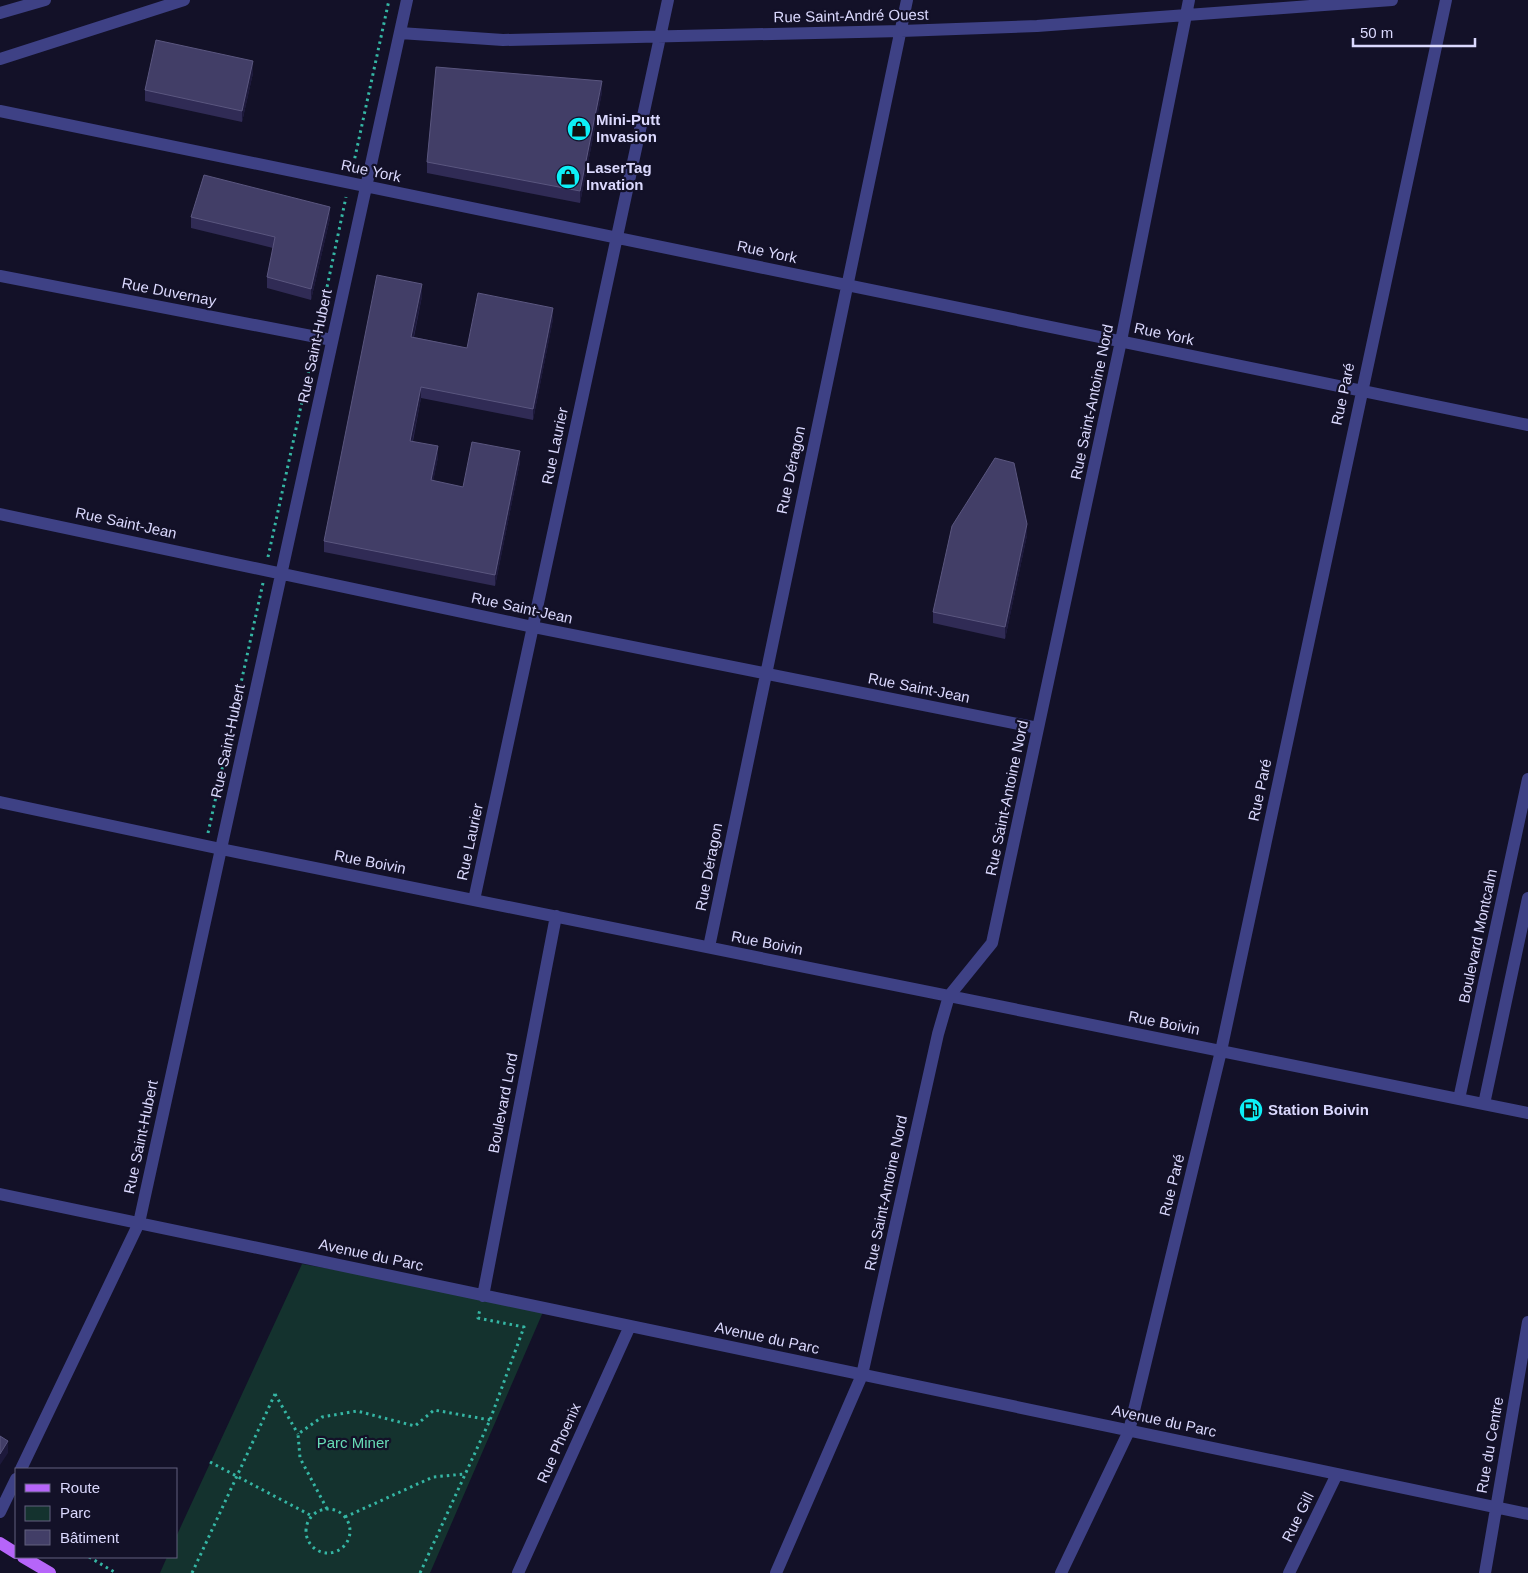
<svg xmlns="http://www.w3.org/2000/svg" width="1528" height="1573" viewBox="0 0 1528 1573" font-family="Arial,sans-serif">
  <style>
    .green { fill: #14322e }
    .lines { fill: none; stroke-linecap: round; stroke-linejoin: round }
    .path { stroke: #35b6a4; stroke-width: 3; stroke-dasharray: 2.5 4; stroke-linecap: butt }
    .minor { stroke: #3e4185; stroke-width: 12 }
    .major { stroke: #b665f9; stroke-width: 12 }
    .wall { fill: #302b55 }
    .shaded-wall { fill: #1d193b }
    .building { fill: #423e67; stroke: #5a567f }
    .labels { text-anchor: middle; stroke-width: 4.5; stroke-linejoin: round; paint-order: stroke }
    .street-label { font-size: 15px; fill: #dbd9fe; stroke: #131128 }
    .poi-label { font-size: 15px; font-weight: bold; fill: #dbd9fe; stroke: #131128; text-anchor: start }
    .park-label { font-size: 15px; fill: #67dcb6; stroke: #131128 }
  </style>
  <rect width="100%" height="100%" fill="#131128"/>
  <path class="green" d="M 302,1264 L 475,1294 L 543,1312 L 430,1573 L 160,1573 L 167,1557 L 176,1557 L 176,1537 Z"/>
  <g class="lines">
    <path class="path" d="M 352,171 L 389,0
      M 319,325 L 346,197
      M 268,557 L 313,351
      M 208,833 L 263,583
      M 275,1394 L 298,1434
      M 210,1462 L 312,1516
      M 327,1509 L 300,1458 L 298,1434 L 322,1417 L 357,1411 L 415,1426 L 434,1410 L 490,1420
      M306 1531a22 22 0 1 1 44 0a22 22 0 1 1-44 0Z
      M 345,1517 L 433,1477 L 465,1474
      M 89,1557 L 116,1573
      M 192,1573 L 275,1394
      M 420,1573 L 490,1420 L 524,1327 L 478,1318 L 480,1309"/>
    <path class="minor" d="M 0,13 L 45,0
      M 400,33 L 503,40 L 901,31 L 1037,26 L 1392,0
      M 0,59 L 184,0
      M 0,111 L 1528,425
      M 0,276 L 332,340
      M 0,514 L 533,627 L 1038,728
      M 0,802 L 221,849 L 1528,1113
      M 474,900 L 668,0
      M 709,947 L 907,0
      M 1459,1099 L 1528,779
      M 1484,1104 L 1528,898
      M 0,1194 L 1528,1514
      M 483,1296 L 556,916
      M 21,1469 L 139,1223 L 407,0
      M 0,1512 L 16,1479
      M 518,1573 L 630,1326
      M 776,1573 L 862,1375 L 938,1034 L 949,996 L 992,943 L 1121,341 L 1189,0
      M 1061,1573 L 1129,1431 L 1221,1051 L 1446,0
      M 1289,1573 L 1337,1474
      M 1485,1573 L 1528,1322"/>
    <path class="major" d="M 0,1543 L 16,1553
      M 23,1557 L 50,1573"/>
  </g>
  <path class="wall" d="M 253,73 L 242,122 L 145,101 L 145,90 Z
    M 602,92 L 580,203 L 427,173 L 427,162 Z
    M 191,217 L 330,218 L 311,300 L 267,288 L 267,277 L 273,248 L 191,228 Z
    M 422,296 L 414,337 L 467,348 L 553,319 L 533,420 L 421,398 L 413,441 L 438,457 L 433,481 L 463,487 L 520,462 L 495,586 L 324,552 L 324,541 Z
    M 1027,535 L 1005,639 L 933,623 L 933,612 Z"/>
  <path class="shaded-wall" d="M 253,61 L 253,73 L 242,122 L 242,111 Z
    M 602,81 L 602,92 L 580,203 L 580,191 Z
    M 330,207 L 330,218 L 311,300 L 311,289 Z
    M 422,284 L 422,296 L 411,348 L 411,337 Z
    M 553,308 L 553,319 L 533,420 L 533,409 Z
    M 421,387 L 421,398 L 410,452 L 410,441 Z
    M 438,446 L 438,457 L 431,492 L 431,480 Z
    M 520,451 L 520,462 L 495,586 L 495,575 Z
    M 1027,524 L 1027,535 L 1005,639 L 1005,627 Z
    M 8,1441 L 8,1453 L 0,1465 L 0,1454 Z"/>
  <path class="building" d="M 156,40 L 253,61 L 242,111 L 145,90 Z
    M 436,67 L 602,81 L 580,191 L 427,162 Z
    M 204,175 L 330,207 L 311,289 L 267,277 L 275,237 L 191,217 Z
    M 377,275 L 422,284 L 411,337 L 467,348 L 478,293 L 553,308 L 533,409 L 421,387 L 410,441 L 438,446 L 431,480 L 463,487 L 472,442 L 520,451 L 495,575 L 324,541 Z
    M 995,458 L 1014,463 L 1027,524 L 1005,627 L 933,612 L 952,526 Z
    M 0,1436 L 8,1441 L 0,1454 Z"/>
  <defs>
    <g id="shop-disc" transform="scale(1.25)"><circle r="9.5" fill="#0df0f6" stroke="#131128"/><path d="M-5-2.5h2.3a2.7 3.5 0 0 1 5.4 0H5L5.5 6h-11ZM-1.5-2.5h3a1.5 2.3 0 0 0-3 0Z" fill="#111"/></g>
    <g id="fuel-disc" transform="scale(1.25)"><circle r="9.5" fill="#0df0f6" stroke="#131128"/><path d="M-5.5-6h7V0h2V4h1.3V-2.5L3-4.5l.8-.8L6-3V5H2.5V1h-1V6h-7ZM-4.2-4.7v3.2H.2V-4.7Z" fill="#111"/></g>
  </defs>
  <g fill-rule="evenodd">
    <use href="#shop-disc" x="579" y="129"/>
    <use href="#shop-disc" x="568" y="177"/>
    <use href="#fuel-disc" x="1251" y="1110"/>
  </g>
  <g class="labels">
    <g class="street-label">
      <text transform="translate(851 16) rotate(-1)" y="5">Rue Saint-André Ouest</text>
      <text transform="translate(371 171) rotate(12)" y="5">Rue York</text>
      <text transform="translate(767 252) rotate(12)" y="5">Rue York</text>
      <text transform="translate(169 292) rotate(11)" y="5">Rue Duvernay</text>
      <text transform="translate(1164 334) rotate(12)" y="5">Rue York</text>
      <text transform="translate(315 346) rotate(-78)" y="5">Rue Saint-Hubert</text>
      <text transform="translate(1343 394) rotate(-78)" y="5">Rue Paré</text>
      <text transform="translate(1092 402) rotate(-78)" y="5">Rue Saint-Antoine Nord</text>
      <text transform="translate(555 446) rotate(-78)" y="5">Rue Laurier</text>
      <text transform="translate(791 470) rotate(-78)" y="5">Rue Déragon</text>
      <text transform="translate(126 523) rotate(12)" y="5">Rue Saint-Jean</text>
      <text transform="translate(522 608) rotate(12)" y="5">Rue Saint-Jean</text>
      <text transform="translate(919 688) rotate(11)" y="5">Rue Saint-Jean</text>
      <text transform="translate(228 741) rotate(-78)" y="5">Rue Saint-Hubert</text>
      <text transform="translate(1260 790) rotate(-78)" y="5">Rue Paré</text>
      <text transform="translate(1007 798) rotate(-78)" y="5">Rue Saint-Antoine Nord</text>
      <text transform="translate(470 842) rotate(-78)" y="5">Rue Laurier</text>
      <text transform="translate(370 862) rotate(11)" y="5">Rue Boivin</text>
      <text transform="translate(709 867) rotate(-79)" y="5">Rue Déragon</text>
      <text transform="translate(1478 936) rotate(-78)" y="5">Boulevard Montcalm</text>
      <text transform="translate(767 943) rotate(11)" y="5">Rue Boivin</text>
      <text transform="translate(1164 1023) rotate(11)" y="5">Rue Boivin</text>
      <text transform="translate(503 1103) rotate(-79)" y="5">Boulevard Lord</text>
      <text transform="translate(141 1137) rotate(-78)" y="5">Rue Saint-Hubert</text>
      <text transform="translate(1172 1185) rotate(-76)" y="5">Rue Paré</text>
      <text transform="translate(886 1193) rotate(-78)" y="5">Rue Saint-Antoine Nord</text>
      <text transform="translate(371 1255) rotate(12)" y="5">Avenue du Parc</text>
      <text transform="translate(767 1338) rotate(12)" y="5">Avenue du Parc</text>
      <text transform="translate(1164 1421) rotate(12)" y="5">Avenue du Parc</text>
      <text transform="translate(559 1443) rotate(-66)" y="5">Rue Phoenix</text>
      <text transform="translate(1490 1445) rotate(-80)" y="5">Rue du Centre</text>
      <text transform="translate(1298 1517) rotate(-64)" y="5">Rue Gill</text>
    </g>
    <g class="poi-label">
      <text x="596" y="125">Mini-Putt<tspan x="596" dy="17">Invasion</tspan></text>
      <text x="586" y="173">LaserTag<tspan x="586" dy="17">Invation</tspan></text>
      <text x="1268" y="1115">Station Boivin</text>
    </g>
    <g class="park-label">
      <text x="353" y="1448">Parc Miner</text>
    </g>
  </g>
  <rect x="15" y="1468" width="162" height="90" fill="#131128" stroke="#63617e"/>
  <rect x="25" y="1484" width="25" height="8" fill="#b665f9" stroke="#63617e"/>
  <text x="60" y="1493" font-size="15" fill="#dbd9fe">Route</text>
  <rect x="25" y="1506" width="25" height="15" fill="#14322e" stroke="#63617e"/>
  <text x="60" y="1518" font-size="15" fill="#dbd9fe">Parc</text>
  <rect x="25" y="1530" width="25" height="15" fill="#423e67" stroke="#63617e"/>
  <text x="60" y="1543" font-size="15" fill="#dbd9fe">Bâtiment</text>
  <path d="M1353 38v8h122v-8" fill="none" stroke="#dbd9fe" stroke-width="2.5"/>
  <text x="1360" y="38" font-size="15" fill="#dbd9fe" stroke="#131128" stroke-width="4" paint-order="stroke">50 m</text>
</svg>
